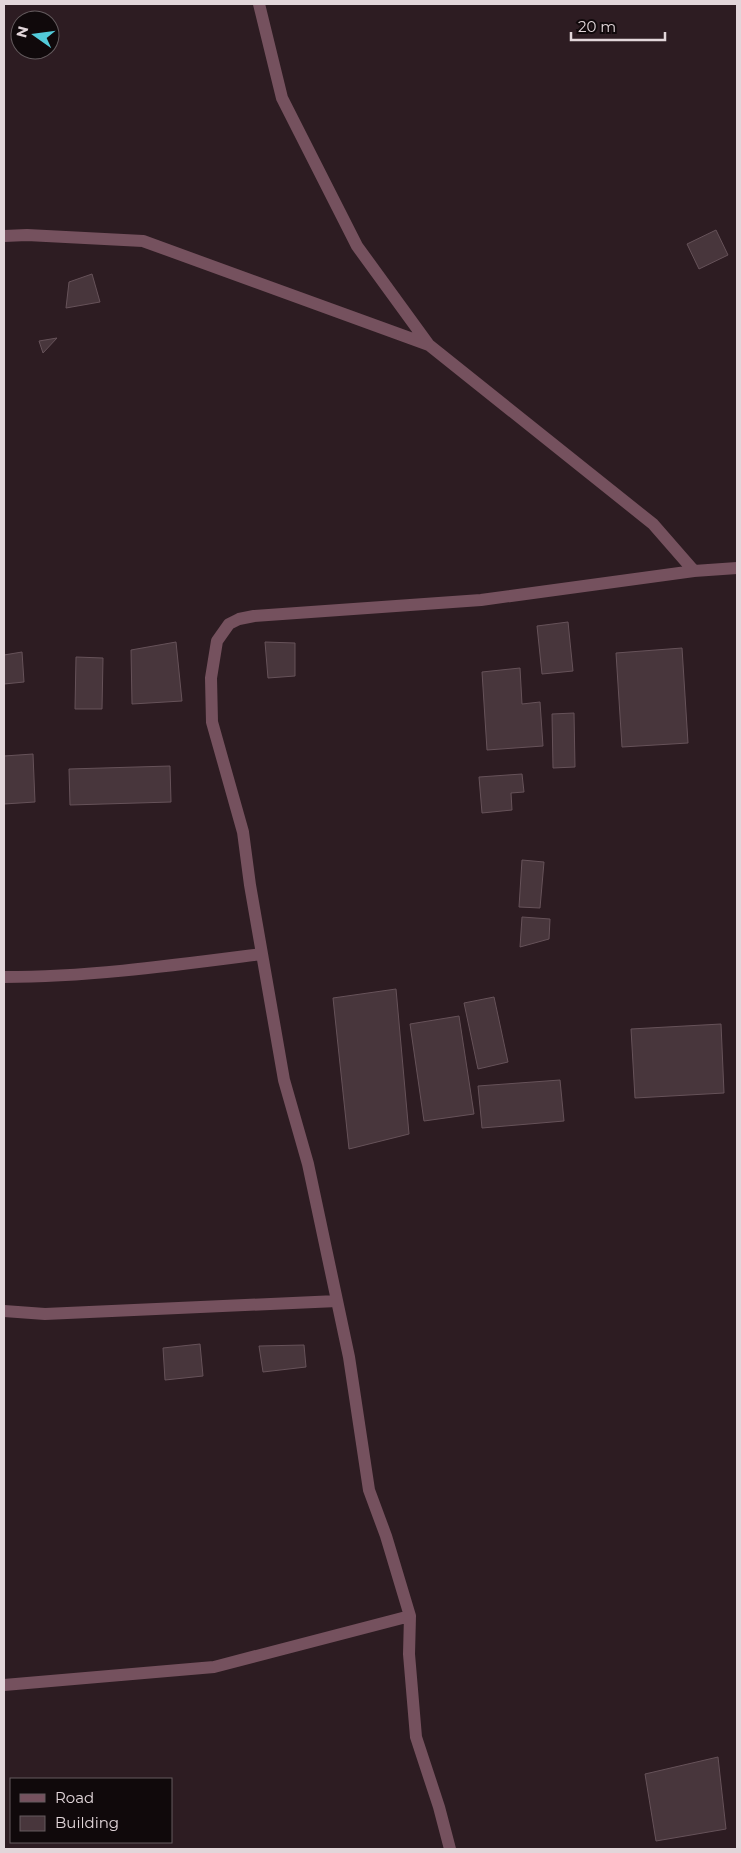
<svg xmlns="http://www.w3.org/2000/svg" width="741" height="1853" viewBox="0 0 741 1853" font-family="Montserrat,sans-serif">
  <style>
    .building { fill: #48363c; stroke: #665259 }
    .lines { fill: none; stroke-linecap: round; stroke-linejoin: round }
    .minor { stroke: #75515e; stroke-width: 12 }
  </style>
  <rect width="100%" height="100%" fill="#2d1c22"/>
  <path class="building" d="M 716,230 L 728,255 L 699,269 L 687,244 Z
    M 92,274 L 100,302 L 66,308 L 69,282 Z
    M 57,338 L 43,353 L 39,341 Z
    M 568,622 L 573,671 L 542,674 L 537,626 Z
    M 176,642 L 182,701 L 132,704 L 131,650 Z
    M 265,642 L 295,643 L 295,676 L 268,678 Z
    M 682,648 L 688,743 L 622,747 L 616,653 Z
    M 22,652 L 24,682 L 4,684 L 4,655 Z
    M 76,657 L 103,658 L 102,709 L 75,709 Z
    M 520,668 L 522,704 L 540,702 L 543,746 L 487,750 L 482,672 Z
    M 574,713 L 575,767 L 553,768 L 552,714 Z
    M 33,754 L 35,802 L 4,804 L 4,756 Z
    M 170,766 L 171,802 L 70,805 L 69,769 Z
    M 522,774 L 524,792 L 511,793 L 512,810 L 482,813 L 479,777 Z
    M 522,860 L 544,862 L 540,908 L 519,907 Z
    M 522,917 L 550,919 L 549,939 L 520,947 Z
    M 396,989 L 409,1134 L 349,1149 L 333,998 Z
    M 494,997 L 508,1062 L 478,1069 L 464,1003 Z
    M 459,1016 L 474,1114 L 424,1121 L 410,1024 Z
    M 721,1024 L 724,1093 L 635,1098 L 631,1029 Z
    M 560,1080 L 564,1121 L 482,1128 L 478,1086 Z
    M 200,1344 L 203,1376 L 165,1380 L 163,1348 Z
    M 304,1345 L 306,1367 L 263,1372 L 259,1346 Z
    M 718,1757 L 726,1829 L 656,1841 L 645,1774 Z"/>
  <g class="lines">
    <path class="minor" d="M 259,4 L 282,98 L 357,246 L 429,345 L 653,524 L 694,571
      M 4,236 L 27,235 L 143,241 L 429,345
      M 4,977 C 90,977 176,965 262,954
      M 4,1311 L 45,1314 L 337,1301
      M 4,1685 L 214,1667 L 410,1616
      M 450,1849 L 439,1807 L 416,1737 L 409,1654 L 410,1616 L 386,1536 L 369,1490 L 349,1357 L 308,1164 L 284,1080 L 250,885 L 243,832 L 212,722 L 211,678 L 217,641 L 229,624 L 239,619 L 254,616 L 481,600 L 694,571 L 737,568"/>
  </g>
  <rect width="741" height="1853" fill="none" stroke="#e2d6da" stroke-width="10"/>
  <rect x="10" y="1778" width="162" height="65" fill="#10090b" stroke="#645b5e"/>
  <rect x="20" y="1794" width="25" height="8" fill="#75515e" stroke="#645b5e"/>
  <text x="55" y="1803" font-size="15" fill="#e2d6da">Road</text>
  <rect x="20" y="1816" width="25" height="15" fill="#48363c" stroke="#645b5e"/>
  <text x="55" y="1828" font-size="15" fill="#e2d6da">Building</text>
  <g transform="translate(35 35) rotate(284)"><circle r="24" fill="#10090b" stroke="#645b5e"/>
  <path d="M0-4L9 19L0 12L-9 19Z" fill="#53cbda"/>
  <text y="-8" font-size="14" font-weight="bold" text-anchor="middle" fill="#e2d6da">N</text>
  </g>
  <path d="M571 32v8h94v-8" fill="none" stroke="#e2d6da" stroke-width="2.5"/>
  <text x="578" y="32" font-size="15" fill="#e2d6da" stroke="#10090b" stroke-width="4" paint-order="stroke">20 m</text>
</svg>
